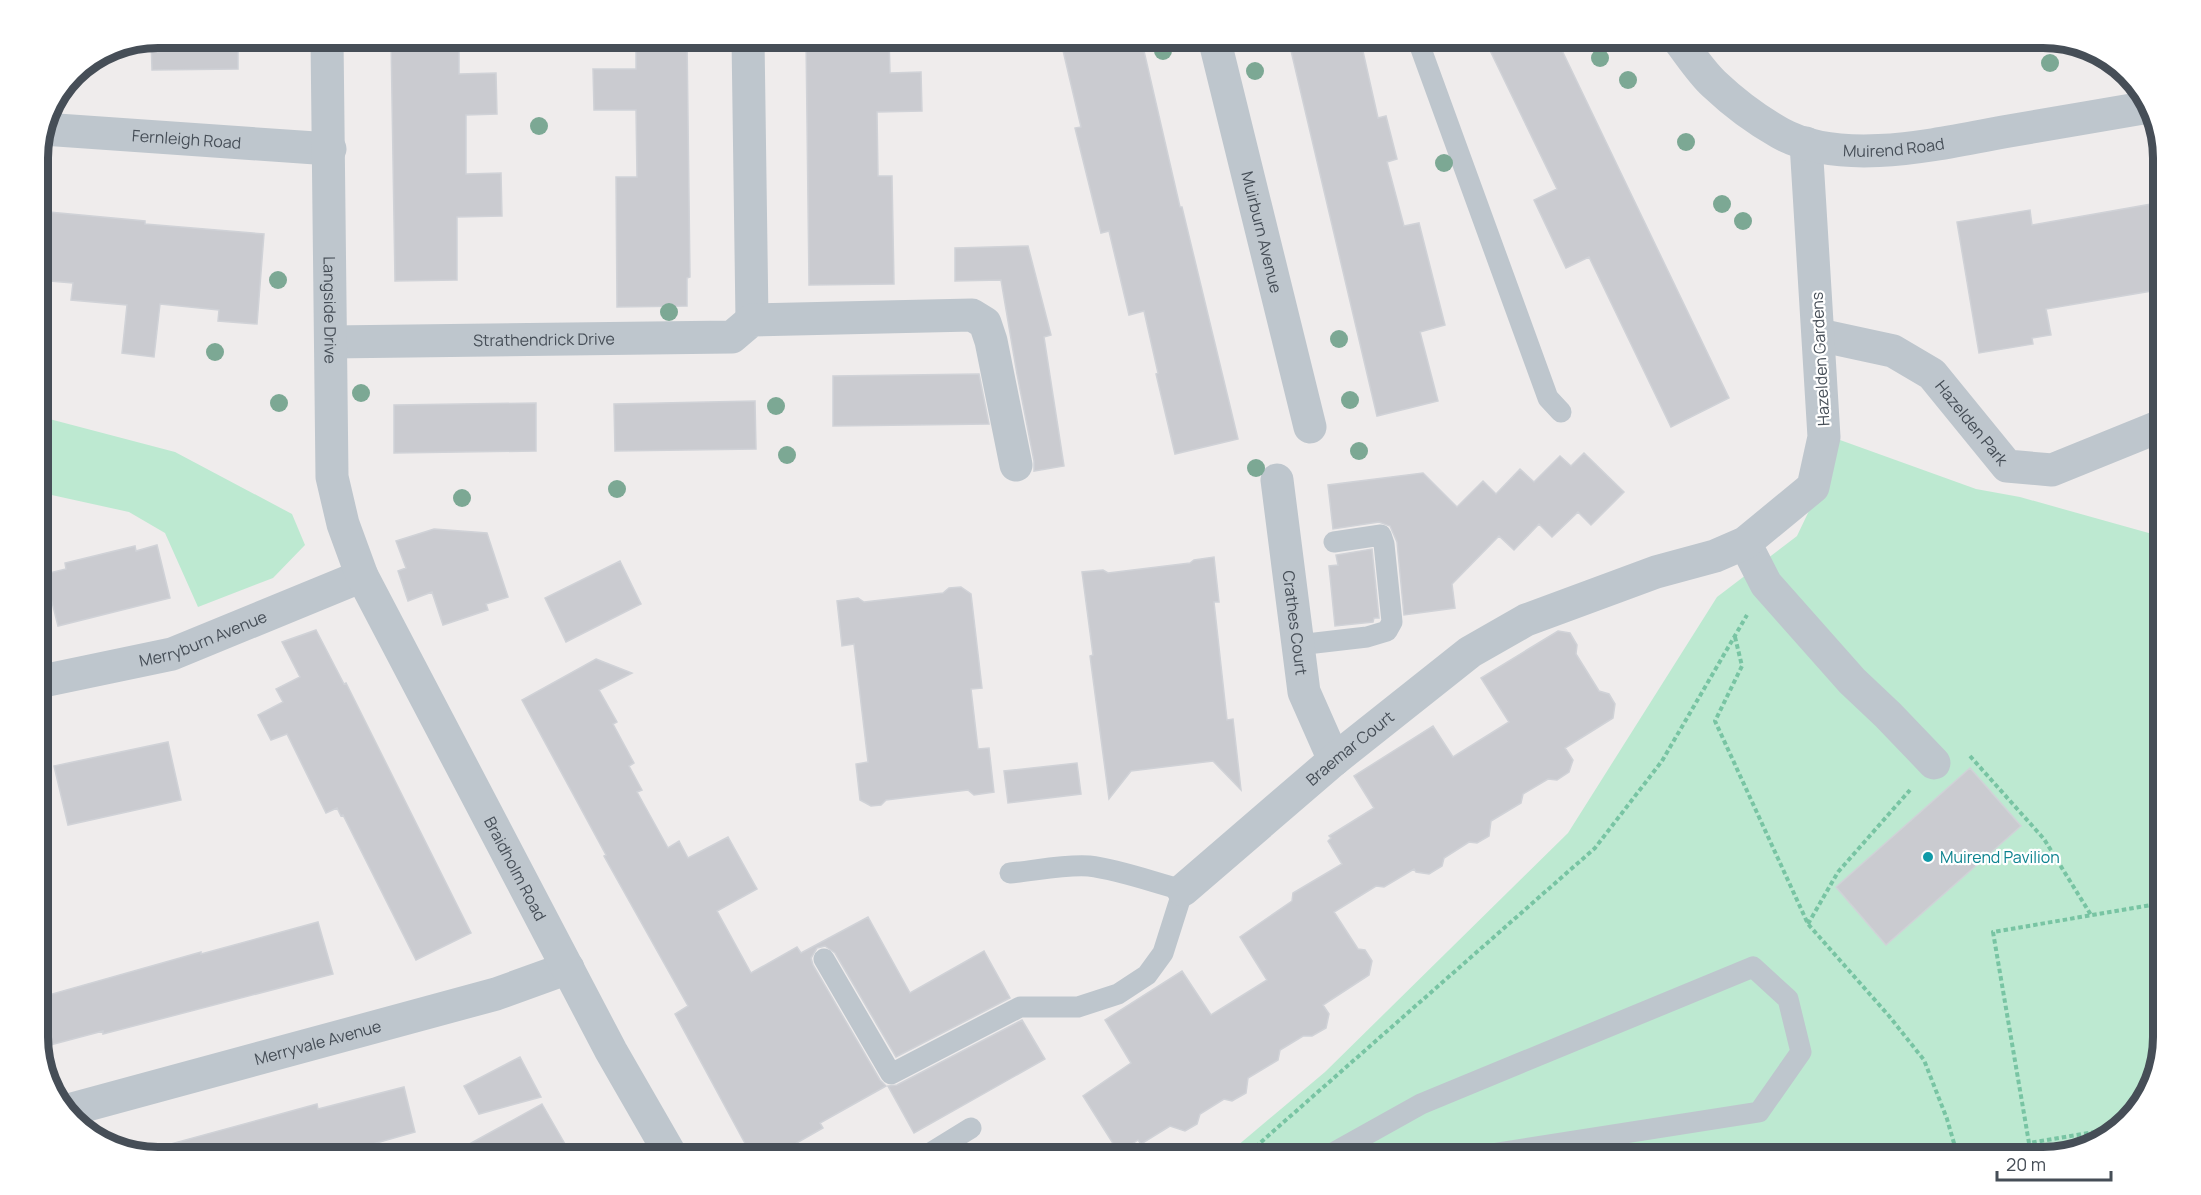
<svg xmlns="http://www.w3.org/2000/svg" width="2201" height="1195" viewBox="0 0 2201 1195" font-family="Manrope,sans-serif">
  <style>
    .green { fill: #bde9d1 }
    .building { fill: #cacbd0; stroke: #d0d2d7; stroke-width: 1.5 }
    .lines { fill: none; stroke-linecap: round; stroke-linejoin: round }
    .path { stroke: #78c4a3; stroke-width: 4; stroke-dasharray: 4.5 3; stroke-linecap: butt }
    .service { stroke: #bec6cd; stroke-width: 21 }
    .minor { stroke: #bec6cd; stroke-width: 33 }
    .tertiary { stroke: #bec6cd; stroke-width: 33 }
    .tree { fill: #7ca894 }
    .culture-dot { fill: #0f9aa8; stroke: #fff; stroke-width: 2 }
    .labels { text-anchor: middle; stroke-width: 4.5; stroke-linejoin: round; paint-order: stroke }
    .street-label { font-size: 16px; fill: #464e57; stroke: #fff }
    .culture-label { font-size: 16px; fill: #0d838f; stroke: #fff; text-anchor: start }
    .rim { fill: none; stroke: #464e57; stroke-width: 8 }
  </style>
  <rect width="100%" height="100%" fill="#efecec"/>
  <path class="green" d="M 38,416 L 175,452 L 292,514 L 305,545 L 273,578 L 198,607 L 165,533 L 129,512 L 38,492 Z
    M 1840,440 L 1976,489 L 2020,497 L 2163,537 L 2163,1037 L 2151,1091 L 2110,1137 L 2043,1157 L 1224,1157 L 1325,1072 L 1568,833 L 1717,597 L 1797,536 L 1817,494 Z"/>
  <path class="building" d="M 158,38 L 238,38 L 238,69 L 152,70 L 151,39 Z
    M 391,38 L 441,38 L 441,41 L 459,41 L 459,74 L 496,73 L 497,114 L 466,115 L 466,174 L 501,173 L 502,216 L 457,217 L 457,280 L 395,281 Z
    M 636,38 L 687,38 L 690,277 L 687,278 L 687,306 L 617,307 L 616,177 L 637,177 L 636,110 L 594,110 L 593,69 L 636,69 Z
    M 806,38 L 889,38 L 890,73 L 921,72 L 922,111 L 877,112 L 878,176 L 892,176 L 894,284 L 809,285 Z
    M 1080,38 L 1141,38 L 1180,207 L 1182,207 L 1238,439 L 1175,454 L 1156,374 L 1158,373 L 1144,311 L 1129,315 L 1109,231 L 1101,233 L 1075,128 L 1081,127 L 1061,42 Z
    M 1288,38 L 1360,38 L 1378,118 L 1386,116 L 1397,159 L 1387,162 L 1404,226 L 1419,223 L 1445,325 L 1420,332 L 1438,401 L 1377,416 Z
    M 1484,38 L 1556,38 L 1729,398 L 1671,427 L 1589,257 L 1566,268 L 1534,200 L 1557,189 Z
    M 2163,202 L 2163,289 L 2046,309 L 2051,335 L 2032,338 L 2033,344 L 1979,353 L 1957,222 L 2030,210 L 2032,225 Z
    M 38,211 L 145,221 L 145,224 L 264,234 L 257,324 L 218,321 L 219,310 L 160,304 L 154,357 L 122,353 L 127,305 L 71,300 L 73,283 L 38,280 Z
    M 1028,246 L 1051,335 L 1044,337 L 1064,466 L 1034,471 L 1034,461 L 1017,374 L 1001,280 L 955,281 L 955,248 Z
    M 979,374 L 989,424 L 833,426 L 833,376 Z
    M 755,401 L 756,449 L 615,451 L 614,404 Z
    M 536,403 L 536,451 L 394,453 L 394,405 Z
    M 1584,453 L 1624,492 L 1591,525 L 1578,512 L 1552,537 L 1539,524 L 1514,550 L 1499,536 L 1452,584 L 1455,608 L 1404,615 L 1397,542 L 1390,526 L 1379,522 L 1333,529 L 1328,485 L 1423,473 L 1457,507 L 1483,481 L 1496,494 L 1520,469 L 1534,482 L 1560,456 L 1571,466 Z
    M 434,529 L 487,533 L 508,597 L 486,604 L 488,610 L 443,625 L 432,592 L 408,601 L 398,571 L 406,568 L 396,541 Z
    M 157,545 L 170,598 L 58,626 L 45,574 L 66,569 L 65,563 L 135,546 L 136,551 Z
    M 1372,549 L 1379,618 L 1374,618 L 1373,622 L 1335,626 L 1329,566 L 1338,565 L 1336,555 Z
    M 1214,557 L 1219,602 L 1214,602 L 1227,720 L 1233,719 L 1241,790 L 1213,761 L 1131,771 L 1109,799 L 1090,656 L 1093,655 L 1082,572 L 1103,570 L 1108,573 L 1190,563 L 1194,560 Z
    M 620,561 L 641,604 L 566,642 L 545,598 Z
    M 961,587 L 971,594 L 982,688 L 971,689 L 978,749 L 989,748 L 994,792 L 974,795 L 968,790 L 886,800 L 881,805 L 871,806 L 860,800 L 856,764 L 868,762 L 854,644 L 842,646 L 837,601 L 858,598 L 864,602 L 943,593 L 949,588 Z
    M 316,630 L 344,684 L 346,683 L 471,933 L 416,960 L 343,815 L 341,816 L 337,808 L 326,813 L 287,734 L 271,740 L 258,715 L 283,702 L 276,689 L 300,677 L 282,642 Z
    M 1558,631 L 1570,633 L 1577,645 L 1576,654 L 1599,691 L 1609,694 L 1615,704 L 1613,718 L 1565,748 L 1573,760 L 1569,772 L 1557,780 L 1548,779 L 1523,794 L 1521,803 L 1491,821 L 1489,836 L 1477,843 L 1469,842 L 1444,858 L 1442,866 L 1429,874 L 1416,872 L 1414,869 L 1384,887 L 1376,886 L 1334,912 L 1358,949 L 1365,950 L 1372,961 L 1369,975 L 1323,1005 L 1329,1014 L 1326,1028 L 1312,1036 L 1303,1036 L 1280,1050 L 1278,1060 L 1248,1078 L 1246,1093 L 1232,1101 L 1224,1099 L 1200,1114 L 1197,1124 L 1185,1131 L 1170,1126 L 1141,1144 L 1138,1140 L 1119,1153 L 1083,1096 L 1131,1063 L 1105,1020 L 1182,971 L 1211,1015 L 1267,980 L 1240,937 L 1292,901 L 1293,893 L 1342,864 L 1328,841 L 1331,838 L 1329,836 L 1374,808 L 1354,776 L 1433,726 L 1453,757 L 1509,722 L 1481,678 Z
    M 596,659 L 632,673 L 599,690 L 617,722 L 613,724 L 634,763 L 629,766 L 642,790 L 637,792 L 668,848 L 679,841 L 688,858 L 728,837 L 757,889 L 717,911 L 751,973 L 797,947 L 801,953 L 868,917 L 910,993 L 984,951 L 1010,998 L 896,1057 L 835,953 L 825,946 L 817,948 L 811,958 L 813,965 L 880,1080 L 886,1086 L 820,1123 L 823,1128 L 793,1145 L 799,1158 L 753,1158 L 675,1014 L 688,1006 L 604,856 L 606,855 L 522,700 Z
    M 168,742 L 181,800 L 68,825 L 54,766 Z
    M 1077,763 L 1081,794 L 1008,803 L 1004,771 Z
    M 1970,768 L 2021,826 L 1886,945 L 1836,887 Z
    M 318,922 L 333,974 L 103,1034 L 103,1031 L 39,1048 L 38,998 L 201,952 L 201,954 Z
    M 1022,1020 L 1045,1059 L 914,1133 L 888,1086 L 897,1085 Z
    M 520,1057 L 541,1097 L 479,1114 L 464,1086 Z
    M 404,1087 L 415,1132 L 324,1158 L 157,1157 L 156,1148 L 317,1104 L 318,1109 Z
    M 542,1104 L 573,1158 L 444,1158 Z"/>
  <g class="lines">
    <path class="path" d="M 1735,637 L 1742,666 L 1715,721 L 1808,924 L 1889,1016 L 1924,1060 L 1947,1119 L 1958,1157
      M 1970,756 L 2044,839 L 2091,915
      M 1808,924 L 1838,872 L 1910,790
      M 2118,1128 L 2029,1143 L 1993,932 L 2163,903
      M 1244,1157 L 1595,848 L 1662,761 L 1747,615"/>
    <path class="service" d="M 1417,38 L 1548,398 L 1561,412
      M 50,106 L 50,129
      M 1298,645 L 1367,637 L 1387,631 L 1392,622 L 1384,544 L 1381,535 L 1334,542
      M 824,959 L 891,1074 L 1020,1007 L 1078,1007 L 1118,994 L 1147,975 L 1163,953 L 1183,890 C 1152,882 1121,870 1089,866 C 1065,864 1034,871 1010,873
      M 924,1157 L 971,1128
      M 1326,1157 L 1421,1104 L 1753,967 L 1788,999 L 1801,1052 L 1759,1112 L 1472,1157"/>
    <g class="minor">
      <path d="M 748,38 L 752,320"/>
      <path id="s1" d="M 1214,38 L 1310,427"/>
      <path id="s2" d="M 43,129 L 330,149"/>
      <path id="s3" d="M 1819,335 L 1893,351 L 1932,374 L 2007,466 L 2052,470 L 2163,425"/>
      <path id="s4" d="M 331,342 L 732,337 L 752,320 L 972,315 L 985,323 L 991,341 L 1016,465"/>
      <path id="s5" d="M 1277,480 L 1304,692 L 1334,760"/>
      <path d="M 1745,543 L 1766,584 L 1852,681 L 1888,715 L 1934,763"/>
      <path id="s6" d="M 38,682 L 172,654 L 362,576"/>
      <path id="s7" d="M 1183,890 L 1334,760 L 1470,652 L 1526,620 L 1656,572 L 1715,556 L 1745,543 L 1813,487 L 1824,437 L 1806,143"/>
      <path id="s8" d="M 65,1111 L 496,994 L 568,968"/>
    </g>
    <g class="tertiary">
      <path id="s9" d="M 327,38 L 332,477 L 343,524 L 362,576 L 611,1051 L 672,1157"/>
      <path id="s10" d="M 1677,38 C 1689,53 1700,71 1714,84 C 1733,102 1757,120 1780,133 C 1843,168 1942,143 2009,131 C 2056,123 2102,115 2149,107"/>
    </g>
  </g>
  <g class="tree">
    <circle cx="1163" cy="51" r="9"/>
    <circle cx="1600" cy="58" r="9"/>
    <circle cx="2050" cy="63" r="9"/>
    <circle cx="1255" cy="71" r="9"/>
    <circle cx="1628" cy="80" r="9"/>
    <circle cx="539" cy="126" r="9"/>
    <circle cx="1686" cy="142" r="9"/>
    <circle cx="1444" cy="163" r="9"/>
    <circle cx="1722" cy="204" r="9"/>
    <circle cx="1743" cy="221" r="9"/>
    <circle cx="278" cy="280" r="9"/>
    <circle cx="669" cy="312" r="9"/>
    <circle cx="1339" cy="339" r="9"/>
    <circle cx="215" cy="352" r="9"/>
    <circle cx="361" cy="393" r="9"/>
    <circle cx="1350" cy="400" r="9"/>
    <circle cx="279" cy="403" r="9"/>
    <circle cx="776" cy="406" r="9"/>
    <circle cx="1359" cy="451" r="9"/>
    <circle cx="787" cy="455" r="9"/>
    <circle cx="1256" cy="468" r="9"/>
    <circle cx="617" cy="489" r="9"/>
    <circle cx="462" cy="498" r="9"/>
  </g>
  <circle class="culture-dot" cx="1928" cy="857" r="6"/>
  <g class="labels">
    <g class="street-label">
      <text dy="6" stroke="none"><textPath href="#s2" startOffset="144">Fernleigh Road</textPath></text>
      <text dy="6" stroke="none"><textPath href="#s10" startOffset="258">Muirend Road</textPath></text>
      <text dy="6" stroke="none"><textPath href="#s1" startOffset="200">Muirburn Avenue</textPath></text>
      <text dy="6" stroke="none"><textPath href="#s9" startOffset="272">Langside Drive</textPath></text>
      <text dy="6" stroke="none"><textPath href="#s4" startOffset="213">Strathendrick Drive</textPath></text>
      <text transform="translate(1820 359) rotate(-93)" y="6">Hazelden Gardens</text>
      <text dy="6" stroke="none"><textPath href="#s3" startOffset="184">Hazelden Park</textPath></text>
      <text dy="6" stroke="none"><textPath href="#s5" startOffset="144">Crathes Court</textPath></text>
      <text dy="6" stroke="none"><textPath href="#s6" startOffset="171">Merryburn Avenue</textPath></text>
      <text dy="6" stroke="none"><textPath href="#s7" startOffset="219">Braemar Court</textPath></text>
      <text dy="6" stroke="none"><textPath href="#s9" startOffset="873">Braidholm Road</textPath></text>
      <text dy="6" stroke="none"><textPath href="#s8" startOffset="262">Merryvale Avenue</textPath></text>
    </g>
    <g class="culture-label">
      <text x="1940" y="863">Muirend Pavilion</text>
    </g>
  </g>
  <path d="M0 0H2201V1195H0ZM158 48H2043A110 110 0 0 1 2153 158V1037A110 110 0 0 1 2043 1147H158A110 110 0 0 1 48 1037V158A110 110 0 0 1 158 48Z" fill="#fff" fill-rule="evenodd"/>
  <path class="rim" d="M158 48H2043A110 110 0 0 1 2153 158V1037A110 110 0 0 1 2043 1147H158A110 110 0 0 1 48 1037V158A110 110 0 0 1 158 48Z"/>
  <path d="M1997 1171v9h114v-9" fill="none" stroke="#464e57" stroke-width="3"/>
  <text x="2006" y="1171" font-size="18" fill="#464e57" stroke="#ffffff" stroke-width="4.5" paint-order="stroke">20 m</text>
</svg>
